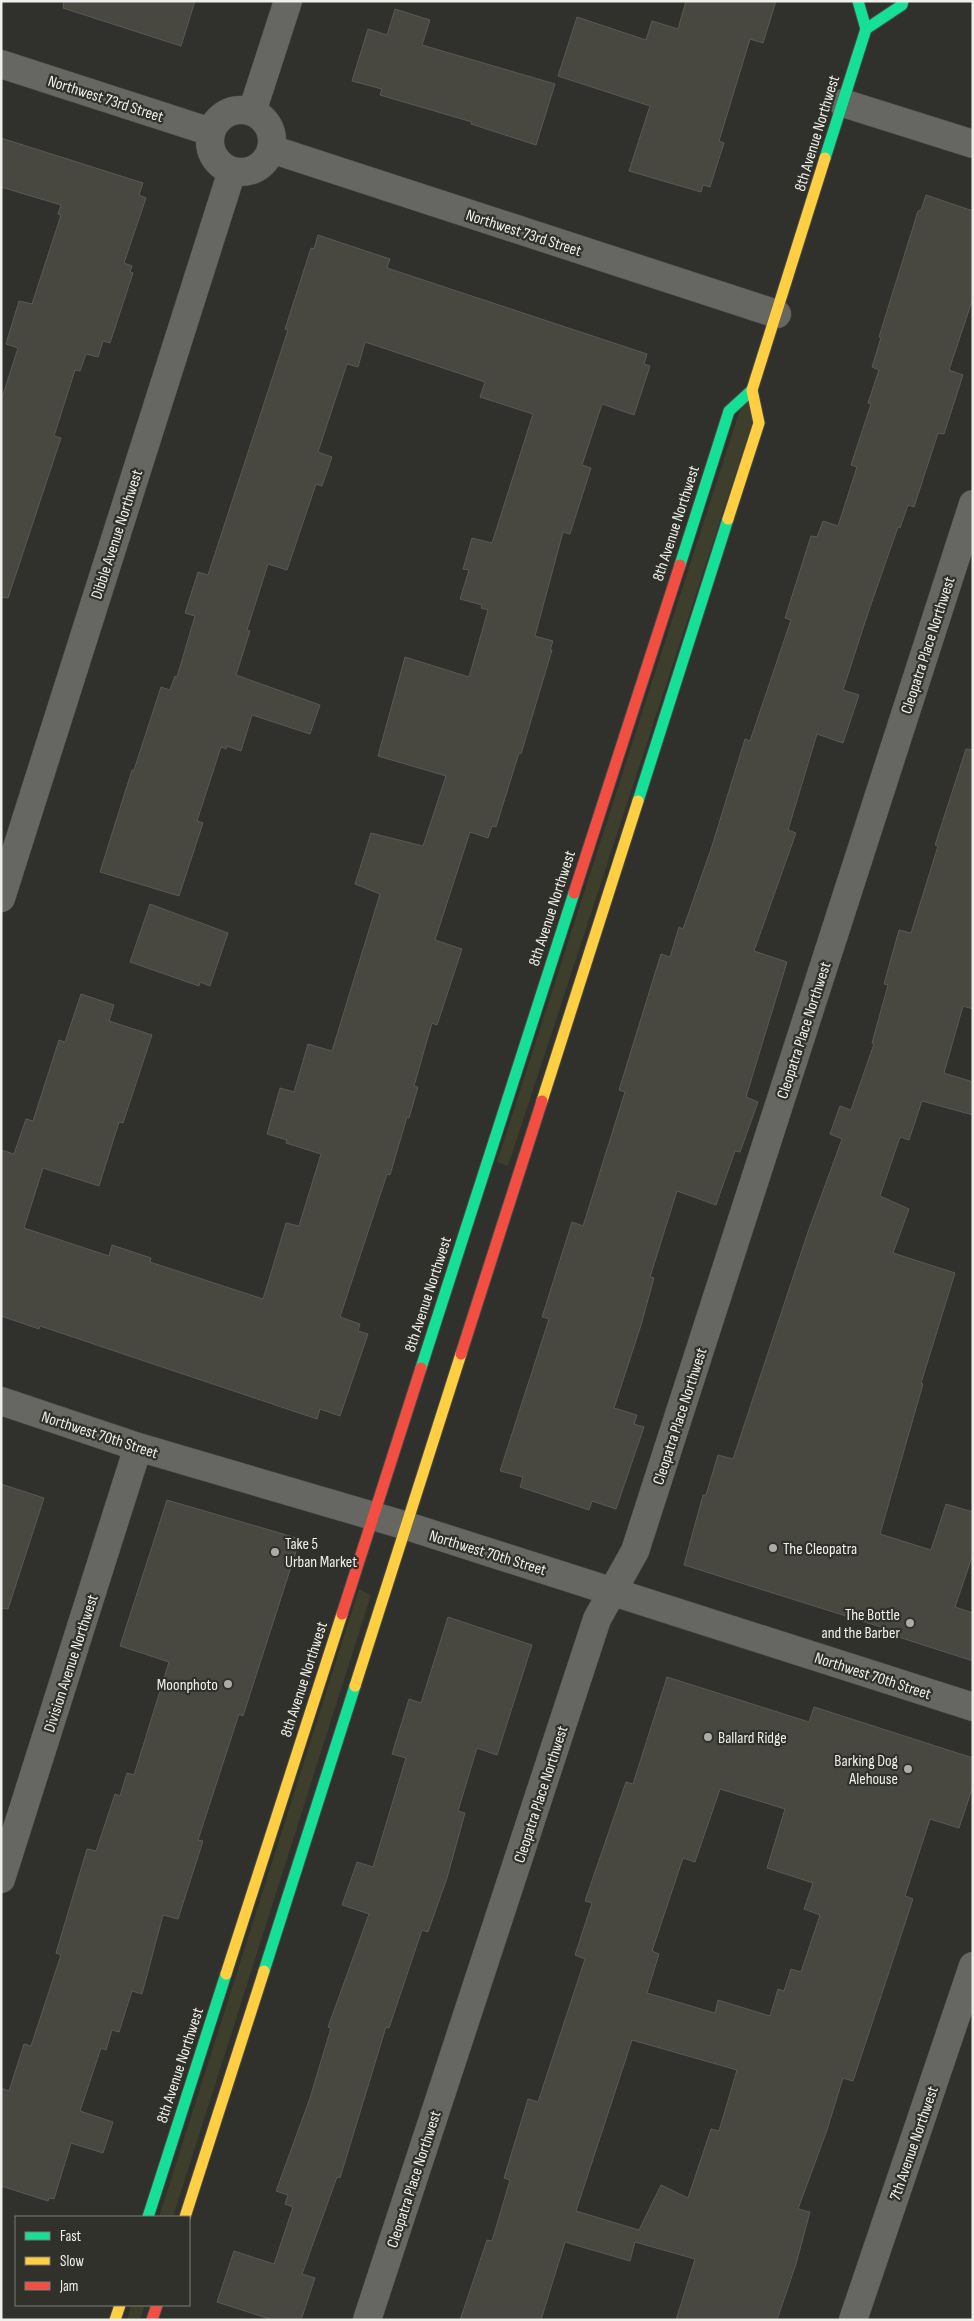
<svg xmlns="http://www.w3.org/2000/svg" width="974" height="2321" viewBox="0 0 974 2321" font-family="'Sofia Sans Condensed',sans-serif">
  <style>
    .green { fill: #3e3e2c }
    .building { fill: #484841; stroke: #595956; fill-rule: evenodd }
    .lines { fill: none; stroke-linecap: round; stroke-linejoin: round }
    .street-casing { stroke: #4b4b48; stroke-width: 29 }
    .fast-casing { stroke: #4b4b48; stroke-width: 13 }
    .slow-casing { stroke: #4b4b48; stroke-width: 13 }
    .jam-casing { stroke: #4b4b48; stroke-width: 13 }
    .street { stroke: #666663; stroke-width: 28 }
    .fast { stroke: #16e098; stroke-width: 11 }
    .slow { stroke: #ffcf43; stroke-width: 11 }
    .jam { stroke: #f24e42; stroke-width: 11 }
    .poi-dot { fill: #acaca8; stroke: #31312b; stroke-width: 2 }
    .labels { text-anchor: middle; stroke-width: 4.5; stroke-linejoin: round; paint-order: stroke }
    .street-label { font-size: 16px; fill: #efefeb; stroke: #31312b }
    .poi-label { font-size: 16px; fill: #efefeb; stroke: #31312b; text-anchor: start }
  </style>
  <rect width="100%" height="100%" fill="#30302c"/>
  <path class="green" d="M 745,394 L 760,399 L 508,1166 L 497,1162 Z
    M 359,1589 L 371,1595 L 173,2217 L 159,2217 Z
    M 131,2305 L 145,2305 L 140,2320 L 127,2320 Z"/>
  <path class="building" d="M 64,1 L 195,1 L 181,46 L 63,8 Z
    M 686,1 L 776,1 L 763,43 L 750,39 L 719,141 L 724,143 L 710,187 L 703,185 L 701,192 L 629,171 L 650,106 L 558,76 L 577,17 L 646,40 L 652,21 L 678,29 Z
    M 395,9 L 430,20 L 422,45 L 555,84 L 536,145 L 471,124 L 472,122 L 380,95 L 382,89 L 352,81 L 368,29 L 387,35 Z
    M 1,138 L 143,183 L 139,195 L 146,198 L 124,263 L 132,266 L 130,272 L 133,273 L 110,343 L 103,341 L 98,357 L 86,354 L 80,371 L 75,370 L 54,436 L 61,438 L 8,598 L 1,597 L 1,401 L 18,348 L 6,344 L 19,301 L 32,304 L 61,215 L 58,214 L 61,205 L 1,187 Z
    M 926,195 L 973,211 L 973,298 L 949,370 L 963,375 L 944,434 L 938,433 L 914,507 L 908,505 L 900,528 L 898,527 L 868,613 L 843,690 L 859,695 L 843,743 L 817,734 L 788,830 L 796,833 L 754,951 L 787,962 L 746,1097 L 758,1102 L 740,1152 L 735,1151 L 716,1205 L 677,1191 L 650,1277 L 654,1278 L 641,1325 L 614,1408 L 637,1415 L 634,1424 L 644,1427 L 616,1509 L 592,1501 L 589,1510 L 520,1487 L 523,1477 L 500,1471 L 549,1319 L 542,1317 L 572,1222 L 583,1226 L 625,1092 L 619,1090 L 661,954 L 670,957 L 679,927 L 683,929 L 712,846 L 745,739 L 750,741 L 791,620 L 785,618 L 811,536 L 817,537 L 823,521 L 838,526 L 857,467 L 851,465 L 871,404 L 868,403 L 879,370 L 872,367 L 881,338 L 879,337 L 918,211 L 921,210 Z
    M 318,235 L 390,259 L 387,268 L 647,354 L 644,364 L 650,366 L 634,415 L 602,404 L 582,465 L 591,468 L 570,534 L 563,532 L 535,636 L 553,641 L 550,650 L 552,650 L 521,754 L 519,753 L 496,827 L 492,826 L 488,838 L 470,832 L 435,940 L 462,949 L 437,1025 L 432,1023 L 414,1086 L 418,1087 L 409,1118 L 407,1117 L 390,1175 L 387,1174 L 340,1317 L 360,1324 L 358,1331 L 368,1334 L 340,1416 L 320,1409 L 317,1419 L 40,1326 L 39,1329 L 1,1316 L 1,1150 L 14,1154 L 26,1119 L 33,1121 L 59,1040 L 65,1042 L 81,994 L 114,1005 L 109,1021 L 152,1035 L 123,1123 L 119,1122 L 99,1186 L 43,1168 L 24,1228 L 109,1256 L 112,1245 L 151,1258 L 150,1262 L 263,1299 L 286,1223 L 299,1226 L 321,1154 L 286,1143 L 287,1140 L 267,1134 L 280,1088 L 294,1092 L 308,1044 L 332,1051 L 380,894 L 355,884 L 371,833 L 423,846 L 446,776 L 378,756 L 405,657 L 469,677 L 488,610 L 481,608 L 482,605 L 460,599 L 469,570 L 463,569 L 472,538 L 492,543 L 533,414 L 480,397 L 485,382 L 365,342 L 358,367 L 347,364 L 318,452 L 332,457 L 322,486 L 316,484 L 287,570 L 268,564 L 247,630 L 250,631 L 236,675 L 320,705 L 310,734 L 252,715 L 241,751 L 227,746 L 226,749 L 221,747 L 197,821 L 203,823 L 179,896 L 100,872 L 132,770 L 134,770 L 161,687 L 170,690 L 175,676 L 177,677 L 195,616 L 185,613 L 198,572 L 208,575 L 288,330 L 285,329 L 311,248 L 314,249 Z
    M 966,749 L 973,750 L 973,1009 L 963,1006 L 944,1073 L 973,1082 L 973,1115 L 922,1101 L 909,1140 L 900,1137 L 880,1196 L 909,1209 L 893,1253 L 955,1273 L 921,1383 L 923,1384 L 880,1534 L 931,1550 L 946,1504 L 973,1512 L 973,1554 L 955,1607 L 973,1613 L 973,1661 L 883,1632 L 884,1628 L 684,1565 L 703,1495 L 706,1495 L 718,1455 L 733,1459 L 808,1232 L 842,1139 L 830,1134 L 840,1106 L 851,1110 L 874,1044 L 872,1043 L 888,985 L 884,984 L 899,930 L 911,933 L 938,846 L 935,845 Z
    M 150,904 L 228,933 L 210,986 L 200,982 L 199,986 L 130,962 Z
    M 1,1484 L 44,1498 L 8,1609 L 1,1608 Z
    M 167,1500 L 300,1539 L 243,1716 L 239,1714 L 198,1840 L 203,1841 L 178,1919 L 163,1915 L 142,1994 L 132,1991 L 119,2032 L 112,2030 L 106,2050 L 101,2048 L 80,2111 L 113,2122 L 103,2153 L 71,2143 L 54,2199 L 49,2198 L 48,2201 L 1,2186 L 1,2088 L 9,2091 L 24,2044 L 31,2046 L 61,1955 L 56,1953 L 87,1849 L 96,1851 L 115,1794 L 120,1796 L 127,1773 L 134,1775 L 169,1662 L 120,1646 Z
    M 448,1617 L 532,1645 L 497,1755 L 477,1748 L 458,1811 L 465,1813 L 447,1878 L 428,1932 L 422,1930 L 389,2028 L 386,2027 L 340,2178 L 337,2177 L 302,2274 L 315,2278 L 301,2320 L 273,2320 L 217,2302 L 234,2251 L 274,2264 L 293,2207 L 285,2204 L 288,2195 L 276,2191 L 310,2098 L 331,2028 L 328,2027 L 369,1914 L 342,1905 L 357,1862 L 373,1867 L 406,1758 L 392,1754 L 409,1699 L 421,1703 Z
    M 667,1677 L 809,1722 L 814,1707 L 973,1758 L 973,1786 L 959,1828 L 930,1819 L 905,1896 L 913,1899 L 853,2081 L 843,2078 L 827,2130 L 798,2209 L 810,2212 L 796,2264 L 777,2320 L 676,2320 L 695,2259 L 635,2242 L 630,2261 L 565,2242 L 541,2320 L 460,2320 L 487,2240 L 492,2241 L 510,2180 L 504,2178 L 528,2099 L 538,2102 L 585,1959 L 575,1955 L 592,1903 L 585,1901 L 626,1782 L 633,1784 ZM 720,1789 L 785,1809 L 767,1868 L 813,1883 L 804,1909 L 820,1915 L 801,1972 L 791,1969 L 784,1991 L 778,1989 L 770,2016 L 718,2000 L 715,2013 L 647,1993 L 659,1954 L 652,1951 L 683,1858 L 695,1862 ZM 632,2040 L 737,2070 L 719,2131 L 711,2129 L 688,2198 L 661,2185 L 639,2230 L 576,2211 Z"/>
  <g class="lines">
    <g class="street-casing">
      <path id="street" d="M 1,64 L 211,132
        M 843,103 L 973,144
        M210 141a31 31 0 1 1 62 0a31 31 0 1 1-62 0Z
        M 252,112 L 288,1
        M 271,149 L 777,314
        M 1,898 L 232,171
        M 1,1401 L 138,1447 L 407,1526 L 973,1707
        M 1,1879 L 138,1447
        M 367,2320 L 597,1619 L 635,1551 L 973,504
        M 853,2320 L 973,1966"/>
    </g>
    <g class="fast-casing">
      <path id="fast" d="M 866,29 L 902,5 L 903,1
        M 825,158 L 866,29 L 858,1
        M 680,565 L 729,411 L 752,390
        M 638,801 L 728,519
        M 421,1368 L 574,893
        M 264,1971 L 355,1686
        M 148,2217 L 226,1974"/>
    </g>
    <g class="slow-casing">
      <path id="slow" d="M 728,519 L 759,423 L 752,390 L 825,158
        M 542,1101 L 638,801
        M 355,1686 L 461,1354
        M 226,1974 L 342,1614
        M 185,2217 L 264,1971
        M 115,2320 L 120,2305"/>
    </g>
    <g class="jam-casing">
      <path id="jam" d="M 574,893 L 680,565
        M 461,1354 L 542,1101
        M 342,1614 L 421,1368
        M 152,2320 L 157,2305"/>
    </g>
    <use href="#street" class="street"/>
    <use href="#fast" class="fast"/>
    <use href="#slow" class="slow"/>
    <use href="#jam" class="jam"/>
  </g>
  <g class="poi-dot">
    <circle cx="773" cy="1548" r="5"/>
    <circle cx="275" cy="1552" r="5"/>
    <circle cx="910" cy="1623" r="5"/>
    <circle cx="228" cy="1684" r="5"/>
    <circle cx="708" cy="1737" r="5"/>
    <circle cx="908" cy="1769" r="5"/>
  </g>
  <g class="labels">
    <g class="street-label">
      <text transform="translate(106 98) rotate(18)" y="6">Northwest 73rd Street</text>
      <text transform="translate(816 133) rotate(-73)" y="6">8th Avenue Northwest</text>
      <text transform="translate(524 232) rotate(18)" y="6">Northwest 73rd Street</text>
      <text transform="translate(675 523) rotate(-72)" y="6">8th Avenue Northwest</text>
      <text transform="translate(116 534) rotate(-72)" y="6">Dibble Avenue Northwest</text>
      <text transform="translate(927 645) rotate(-72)" y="6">Cleopatra Place Northwest</text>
      <text transform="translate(551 908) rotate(-72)" y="6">8th Avenue Northwest</text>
      <text transform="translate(803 1030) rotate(-72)" y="6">Cleopatra Place Northwest</text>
      <text transform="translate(427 1294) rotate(-72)" y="6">8th Avenue Northwest</text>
      <text transform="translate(679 1416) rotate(-72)" y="6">Cleopatra Place Northwest</text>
      <text transform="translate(100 1434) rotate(18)" y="6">Northwest 70th Street</text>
      <text transform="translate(488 1552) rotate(17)" y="6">Northwest 70th Street</text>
      <text transform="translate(70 1663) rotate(-72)" y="6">Division Avenue Northwest</text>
      <text transform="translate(873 1675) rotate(18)" y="6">Northwest 70th Street</text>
      <text transform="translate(303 1679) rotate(-72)" y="6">8th Avenue Northwest</text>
      <text transform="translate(540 1794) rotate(-72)" y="6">Cleopatra Place Northwest</text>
      <text transform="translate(179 2065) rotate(-72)" y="6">8th Avenue Northwest</text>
      <text transform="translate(913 2143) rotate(-71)" y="6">7th Avenue Northwest</text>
      <text transform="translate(413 2179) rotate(-72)" y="6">Cleopatra Place Northwest</text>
    </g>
    <g class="poi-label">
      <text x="285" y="1549">Take 5<tspan x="285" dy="18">Urban Market</tspan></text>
      <text x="783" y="1554">The Cleopatra</text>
      <text x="900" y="1620" text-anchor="end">The Bottle<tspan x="900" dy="18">and the Barber</tspan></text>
      <text x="218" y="1690" text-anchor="end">Moonphoto</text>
      <text x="718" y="1743">Ballard Ridge</text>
      <text x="898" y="1766" text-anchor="end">Barking Dog<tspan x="898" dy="18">Alehouse</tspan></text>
    </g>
  </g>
  <rect width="974" height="2321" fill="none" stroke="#efefeb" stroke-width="5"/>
  <rect x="15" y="2216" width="175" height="90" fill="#31312b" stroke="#7d7d78"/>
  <rect x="25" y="2232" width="25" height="8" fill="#16e098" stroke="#7d7d78"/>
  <text x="60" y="2241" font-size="15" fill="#efefeb">Fast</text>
  <rect x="25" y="2257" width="25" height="8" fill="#ffcf43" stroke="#7d7d78"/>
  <text x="60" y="2266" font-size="15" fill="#efefeb">Slow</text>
  <rect x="25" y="2282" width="25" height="8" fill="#f24e42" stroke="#7d7d78"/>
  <text x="60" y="2291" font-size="15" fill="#efefeb">Jam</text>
</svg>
